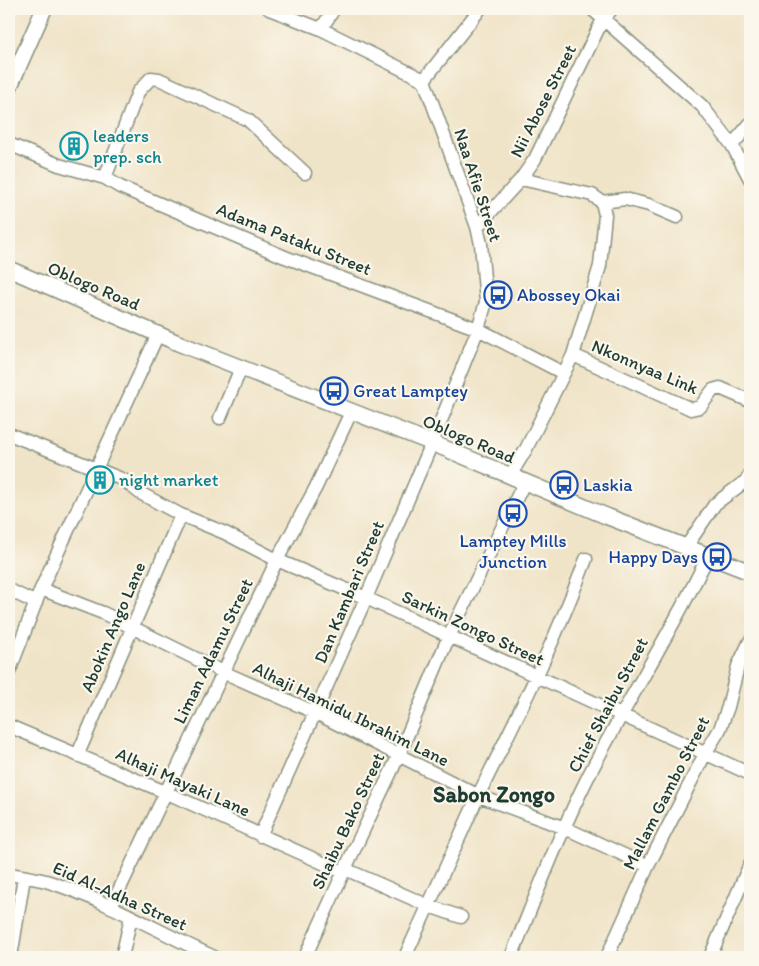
<svg xmlns="http://www.w3.org/2000/svg" width="759" height="966" viewBox="0 0 759 966" font-family="Itim,sans-serif">
  <style>
    .lines { fill: none; stroke-linecap: round; stroke-linejoin: round }
    .minor-casing { stroke: #88907e; stroke-width: 15 }
    .major-casing { stroke: #88907e; stroke-width: 18 }
    .minor { stroke: #fff; stroke-width: 12 }
    .major { stroke: #fff; stroke-width: 15 }
    .labels { text-anchor: middle; stroke-width: 4.5; stroke-linejoin: round; paint-order: stroke }
    .street-label { font-size: 18px; fill: #1f3d34; stroke: #fbf7ec }
    .culture-label { font-size: 18px; fill: #0d838f; stroke: #fbf7ec; text-anchor: start }
    .transit-label { font-size: 18px; fill: #164399; stroke: #fbf7ec; text-anchor: start }
    .district-label { font-size: 22px; font-weight: bold; fill: #1f3d34; stroke: #fbf7ec }
  </style>
  <rect width="100%" height="100%" fill="#fbf7ec"/>
  <filter id="ink" filterUnits="userSpaceOnUse"><feTurbulence type="fractalNoise" baseFrequency=".02" numOctaves="2"/><feDisplacementMap in="SourceGraphic" scale="10" xChannelSelector="R" yChannelSelector="G"/><feConvolveMatrix kernelMatrix="1 2 1 2 8 2 1 2 1" color-interpolation-filters="sRGB"/></filter>
  <filter id="wash" filterUnits="userSpaceOnUse"><feTurbulence type="fractalNoise" baseFrequency=".0096" numOctaves="4" result="noise"/><feDisplacementMap in="SourceGraphic" scale="20" xChannelSelector="R" yChannelSelector="G"/><feGaussianBlur stdDeviation="1.12" result="paint"/><feColorMatrix in="noise" values="0 0 0 0 0 0 0 0 0 0 0 0 0 0 0 0 0 1.4 0 .05"/><feComposite in="paint" operator="in"/></filter>
  <g filter="url(#wash)">
    <rect width="100%" height="100%" fill="#f0e4c8"/>
  </g>
  <g filter="url(#ink)">
    <g class="lines">
      <g class="minor-casing">
        <path id="minor" d="M 269,9 L 321,29 L 424,80
          M 592,9 L 702,106 L 732,145 L 750,179
          M 321,29 L 334,9
          M 424,80 L 480,9
          M 9,144 L 59,165 L 105,178 L 120,187 L 285,257 L 478,329 L 563,373
          M 732,145 L 750,124
          M 105,178 L 138,92 L 151,78 L 159,79 L 248,120 L 305,173
          M 602,202 L 625,199 L 649,205 L 677,217
          M 477,227 L 521,179 L 535,159 L 603,19 L 612,9
          M 573,355 L 691,409 L 700,407 L 713,390 L 720,388 L 750,401
          M 220,418 L 241,368
          M 9,434 L 124,480 L 140,493 L 181,515 L 225,533 L 277,560 L 366,598 L 750,774
          M 510,476 L 525,451 L 573,355 L 600,266 L 605,215 L 602,202 L 592,195 L 521,179
          M 686,547 L 715,504 L 747,480 L 750,474
          M 41,589 L 103,613 L 223,672 L 316,713 L 479,796 L 565,828 L 648,866
          M 9,590 L 36,603
          M 9,672 L 41,589 L 158,334
          M 9,726 L 165,792 L 343,872
          M 78,754 L 181,515
          M 260,836 L 366,598 L 432,443 L 478,329 L 486,302 L 481,244 L 477,227 L 424,80
          M 345,869 L 429,906 L 461,917
          M 9,874 C 21,876 34,878 46,881 C 105,899 158,932 214,957
          M 111,907 L 277,560 L 316,487 L 351,412
          M 11,957 L 24,877
          M 122,957 L 131,917
          M 305,957 L 345,869 L 399,755 L 449,636 L 524,483
          M 405,957 C 430,903 454,848 479,794 C 517,717 556,640 586,559
          M 511,957 C 536,896 560,832 590,773 C 628,699 673,630 708,556
          M 607,957 L 648,866 L 705,754 L 720,729 L 728,707 L 738,666 L 750,641
          M 710,957 L 750,864"/>
      </g>
      <g class="major-casing">
        <path id="major" d="M 9,88 L 44,9
          M 9,269 L 178,343 L 432,443 L 606,516 L 750,572"/>
      </g>
      <use href="#minor" class="minor"/>
      <use href="#major" class="major"/>
    </g>
  </g>
  <defs>
    <g id="building-ring" transform="scale(1.4375)"><circle r="9.5" fill="#fbf7ec" stroke="#0f9aa8" stroke-width="1.5"/><path d="M-4-6H4V6H1V3H-1V6H-4ZM-2.5-4.3h1.7v1.8h-1.7ZM.8-4.3h1.7v1.8H.8ZM-2.5-1h1.7V.8h-1.7ZM.8-1h1.7V.8H.8Z" fill="#0f9aa8"/></g>
    <g id="bus-ring" transform="scale(1.4375)"><circle r="9.5" fill="#fbf7ec" stroke="#1a4fb4" stroke-width="1.5"/><path d="M-5-6H5V4H4V6H2V4H-2V6H-4V4H-5ZM-3.5-4V0h7V-4ZM-3.5 1.2v1.5H-2V1.2ZM2 1.2v1.5H3.5V1.2Z" fill="#1a4fb4"/></g>
  </defs>
  <g fill-rule="evenodd">
    <use href="#building-ring" x="74" y="146"/>
    <use href="#bus-ring" x="498" y="295"/>
    <use href="#bus-ring" x="334" y="391"/>
    <use href="#building-ring" x="100" y="480"/>
    <use href="#bus-ring" x="564" y="485"/>
    <use href="#bus-ring" x="513" y="513"/>
    <use href="#bus-ring" x="717" y="557"/>
  </g>
  <g class="labels">
    <g class="street-label">
      <text transform="translate(543 101) rotate(-63)" y="6">Nii Abose Street</text>
      <text transform="translate(478 185) rotate(72)" y="6">Naa Afie Street</text>
      <text transform="translate(294 239) rotate(22)" y="6">Adama Pataku Street</text>
      <text transform="translate(94 286) rotate(23)" y="6">Oblogo Road</text>
      <text transform="translate(645 367) rotate(23)" y="6">Nkonnyaa Link</text>
      <text transform="translate(469 439) rotate(23)" y="6">Oblogo Road</text>
      <text transform="translate(349 592) rotate(-67)" y="6">Dan Kambari Street</text>
      <text transform="translate(113 627) rotate(-67)" y="6">Abokin Ango Lane</text>
      <text transform="translate(473 628) rotate(25)" y="6">Sarkin Zongo Street</text>
      <text transform="translate(213 651) rotate(-64)" y="6">Liman Adamu Street</text>
      <text transform="translate(608 705) rotate(-62)" y="6">Chief Shaibu Street</text>
      <text transform="translate(351 714) rotate(26)" y="6">Alhaji Hamidu Ibrahim Lane</text>
      <text transform="translate(183 782) rotate(24)" y="6">Alhaji Mayaki Lane</text>
      <text transform="translate(666 793) rotate(-63)" y="6">Mallam Gambo Street</text>
      <text transform="translate(348 821) rotate(-65)" y="6">Shaibu Bako Street</text>
      <text transform="translate(120 896) rotate(24)" y="6">Eid Al-Adha Street</text>
    </g>
    <g class="culture-label">
      <text x="93" y="142">leaders<tspan x="93" dy="21">prep. sch</tspan></text>
      <text x="119" y="486">night market</text>
    </g>
    <g class="transit-label">
      <text x="517" y="301">Abossey Okai</text>
      <text x="353" y="397">Great Lamptey</text>
      <text x="583" y="491">Laskia</text>
      <text x="513" y="547" text-anchor="middle">Lamptey Mills<tspan x="513" dy="21">Junction</tspan></text>
      <text x="698" y="563" text-anchor="end">Happy Days</text>
    </g>
    <g class="district-label">
      <text x="494" y="802">Sabon Zongo</text>
    </g>
  </g>
  <rect width="759" height="966" fill="none" stroke="#fbf7ec" stroke-width="30"/>
</svg>
